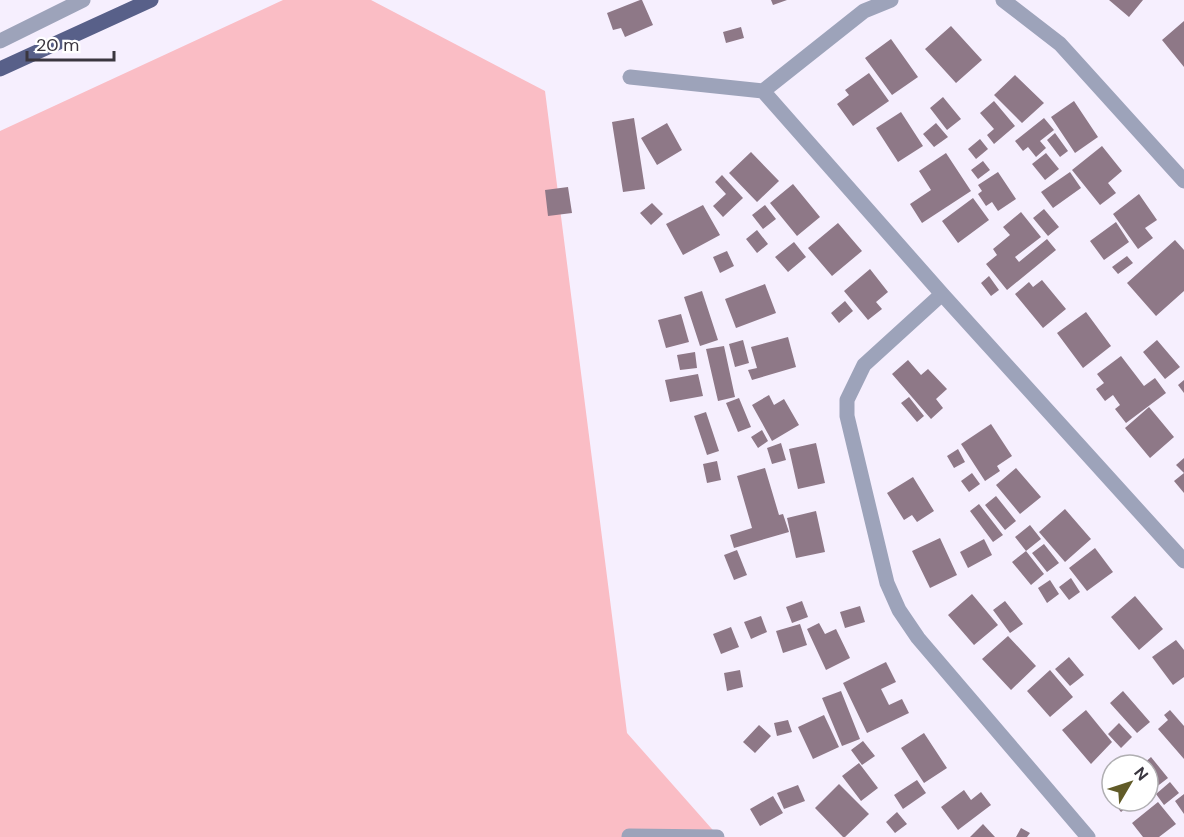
<svg xmlns="http://www.w3.org/2000/svg" width="1184" height="837" viewBox="0 0 1184 837" font-family="'DM Sans',sans-serif">
  <style>
    .green { fill: #fabdc5 }
    .building { fill: #8e7887 }
    .lines { fill: none; stroke-linecap: round; stroke-linejoin: round }
    .minor { stroke: #9da3ba; stroke-width: 15 }
    .major { stroke: #586089; stroke-width: 15 }
  </style>
  <rect width="100%" height="100%" fill="#f6effe"/>
  <path class="green" d="M 283,0 L 371,0 L 545,91 L 627,733 L 719,837 L 0,837 L 0,131 Z"/>
  <path class="building" d="M 640,0 L 642,0 L 653,25 L 625,37 L 621,28 L 613,30 L 607,13 Z
    M 771,0 L 787,0 L 773,5 Z
    M 1109,0 L 1143,0 L 1129,17 Z
    M 1184,21 L 1184,67 L 1162,40 Z
    M 951,26 L 982,60 L 956,83 L 925,49 Z
    M 741,27 L 744,38 L 726,43 L 723,32 Z
    M 891,39 L 918,77 L 892,95 L 865,58 Z
    M 869,73 L 889,101 L 853,126 L 837,104 L 849,95 L 845,90 Z
    M 1015,75 L 1044,103 L 1022,123 L 994,95 Z
    M 943,97 L 961,119 L 947,130 L 930,108 Z
    M 994,101 L 1015,126 L 994,144 L 987,135 L 994,129 L 980,113 Z
    M 1074,101 L 1098,137 L 1075,153 L 1051,117 Z
    M 901,112 L 923,146 L 898,162 L 876,128 Z
    M 634,118 L 645,189 L 623,192 L 612,122 Z
    M 1044,118 L 1054,130 L 1040,141 L 1046,148 L 1036,157 L 1028,147 L 1023,151 L 1015,141 Z
    M 667,123 L 682,150 L 657,165 L 641,138 Z
    M 936,123 L 948,137 L 934,147 L 923,134 Z
    M 1055,133 L 1068,151 L 1060,157 L 1047,140 Z
    M 980,139 L 988,149 L 976,159 L 968,149 Z
    M 1102,146 L 1122,171 L 1108,183 L 1116,193 L 1100,205 L 1072,170 Z
    M 751,152 L 779,181 L 757,202 L 729,173 Z
    M 946,153 L 971,191 L 922,223 L 910,204 L 931,190 L 919,171 Z
    M 1046,153 L 1059,169 L 1045,180 L 1032,164 Z
    M 983,161 L 990,170 L 978,179 L 971,170 Z
    M 998,172 L 1016,199 L 998,211 L 992,202 L 986,206 L 978,194 L 982,191 L 978,185 Z
    M 1070,172 L 1081,188 L 1053,208 L 1041,192 Z
    M 722,175 L 743,198 L 723,217 L 713,206 L 726,194 L 715,182 Z
    M 793,184 L 820,217 L 797,236 L 770,203 Z
    M 568,187 L 572,213 L 548,216 L 545,190 Z
    M 1139,194 L 1157,220 L 1145,228 L 1153,238 L 1138,249 L 1113,214 Z
    M 973,198 L 989,220 L 958,243 L 942,221 Z
    M 652,203 L 663,214 L 651,225 L 640,213 Z
    M 703,205 L 720,235 L 683,255 L 666,224 Z
    M 765,205 L 776,219 L 763,229 L 752,215 Z
    M 1044,209 L 1059,227 L 1048,236 L 1033,218 Z
    M 1021,212 L 1041,237 L 1015,257 L 1019,262 L 1047,239 L 1056,250 L 1007,290 L 986,264 L 997,255 L 993,249 L 1010,235 L 1003,227 Z
    M 1116,222 L 1129,242 L 1104,260 L 1090,241 Z
    M 838,223 L 862,251 L 832,276 L 808,248 Z
    M 757,230 L 768,244 L 757,253 L 746,239 Z
    M 1175,240 L 1184,250 L 1184,291 L 1156,316 L 1127,283 Z
    M 794,242 L 806,257 L 788,272 L 775,257 Z
    M 727,251 L 734,266 L 720,273 L 713,257 Z
    M 1127,256 L 1133,263 L 1118,274 L 1112,267 Z
    M 870,269 L 888,292 L 876,302 L 882,309 L 868,320 L 844,291 Z
    M 989,276 L 999,290 L 991,296 L 981,283 Z
    M 1042,280 L 1066,309 L 1043,328 L 1015,294 L 1029,282 L 1033,287 Z
    M 765,284 L 776,313 L 736,328 L 725,299 Z
    M 702,291 L 718,340 L 700,346 L 684,297 Z
    M 845,301 L 853,311 L 839,323 L 831,313 Z
    M 1086,312 L 1111,346 L 1083,368 L 1057,333 Z
    M 681,314 L 689,342 L 666,348 L 658,320 Z
    M 788,337 L 796,367 L 752,380 L 748,370 L 757,368 L 751,347 Z
    M 743,340 L 749,363 L 735,367 L 729,344 Z
    M 1157,340 L 1180,367 L 1165,379 L 1143,352 Z
    M 724,346 L 735,397 L 718,401 L 706,349 Z
    M 695,352 L 697,368 L 680,370 L 677,355 Z
    M 1121,356 L 1144,386 L 1155,378 L 1166,393 L 1126,423 L 1115,409 L 1120,405 L 1113,395 L 1105,401 L 1096,389 L 1104,383 L 1097,374 Z
    M 908,360 L 921,375 L 928,369 L 947,389 L 936,399 L 943,408 L 931,419 L 892,374 Z
    M 698,374 L 703,396 L 670,402 L 665,380 Z
    M 1184,380 L 1184,393 L 1178,385 Z
    M 769,395 L 774,405 L 784,399 L 799,425 L 772,441 L 752,405 Z
    M 909,397 L 924,416 L 917,422 L 901,403 Z
    M 739,398 L 751,427 L 738,432 L 726,403 Z
    M 1149,407 L 1174,437 L 1150,458 L 1125,428 Z
    M 706,412 L 719,451 L 707,455 L 694,416 Z
    M 991,424 L 1012,456 L 997,466 L 1000,471 L 985,481 L 961,444 Z
    M 762,430 L 768,441 L 758,448 L 751,437 Z
    M 781,443 L 786,460 L 772,464 L 767,448 Z
    M 816,443 L 825,483 L 798,489 L 789,449 Z
    M 958,449 L 965,462 L 954,468 L 947,456 Z
    M 1184,458 L 1184,493 L 1174,481 L 1184,473 L 1176,465 Z
    M 717,461 L 721,480 L 707,483 L 703,464 Z
    M 765,468 L 779,515 L 783,514 L 789,532 L 734,548 L 730,535 L 752,528 L 737,476 Z
    M 1016,468 L 1041,497 L 1020,514 L 996,485 Z
    M 972,473 L 980,484 L 969,492 L 961,481 Z
    M 913,477 L 934,511 L 917,522 L 912,515 L 904,520 L 887,493 Z
    M 996,496 L 1016,521 L 1005,530 L 985,505 Z
    M 979,504 L 1003,535 L 993,542 L 970,511 Z
    M 1065,509 L 1091,539 L 1065,562 L 1039,532 Z
    M 816,511 L 825,552 L 796,558 L 787,518 Z
    M 1030,525 L 1041,539 L 1026,551 L 1015,537 Z
    M 940,538 L 957,575 L 930,588 L 912,551 Z
    M 984,539 L 992,555 L 968,568 L 960,552 Z
    M 1044,544 L 1059,563 L 1047,572 L 1032,553 Z
    M 1095,548 L 1113,572 L 1087,591 L 1069,568 Z
    M 737,550 L 747,575 L 734,580 L 724,555 Z
    M 1026,551 L 1044,574 L 1031,585 L 1012,562 Z
    M 1071,578 L 1080,592 L 1069,600 L 1059,587 Z
    M 1050,580 L 1059,594 L 1047,603 L 1038,588 Z
    M 972,594 L 998,625 L 974,645 L 948,615 Z
    M 1135,596 L 1163,629 L 1139,650 L 1111,617 Z
    M 802,601 L 808,617 L 792,623 L 786,607 Z
    M 1005,601 L 1023,624 L 1010,633 L 993,610 Z
    M 860,606 L 865,622 L 845,628 L 840,612 Z
    M 761,616 L 767,632 L 751,639 L 744,622 Z
    M 819,623 L 825,634 L 836,629 L 850,658 L 826,670 L 807,629 Z
    M 800,624 L 807,645 L 783,653 L 776,631 Z
    M 731,627 L 739,647 L 721,654 L 713,634 Z
    M 1008,636 L 1036,666 L 1011,690 L 982,659 Z
    M 1176,640 L 1184,650 L 1184,677 L 1173,685 L 1152,657 Z
    M 1069,657 L 1084,675 L 1070,686 L 1055,669 Z
    M 886,662 L 896,682 L 881,689 L 889,705 L 902,699 L 909,713 L 867,733 L 843,683 Z
    M 740,670 L 743,687 L 727,691 L 724,673 Z
    M 1050,670 L 1073,697 L 1050,717 L 1027,691 Z
    M 841,691 L 860,739 L 842,746 L 822,698 Z
    M 1123,691 L 1150,722 L 1137,733 L 1110,703 Z
    M 1086,710 L 1112,742 L 1091,764 L 1062,730 Z
    M 1170,710 L 1184,726 L 1184,759 L 1158,729 L 1168,720 L 1164,715 Z
    M 824,715 L 839,747 L 813,759 L 798,727 Z
    M 788,720 L 792,732 L 777,736 L 774,723 Z
    M 1119,723 L 1132,737 L 1121,748 L 1108,734 Z
    M 759,725 L 771,736 L 755,753 L 743,742 Z
    M 924,733 L 947,768 L 924,783 L 901,748 Z
    M 863,741 L 875,756 L 862,765 L 851,750 Z
    M 1151,757 L 1168,778 L 1155,788 L 1153,786 L 1148,790 L 1148,765 L 1142,765 Z
    M 859,763 L 878,788 L 861,801 L 842,776 Z
    M 917,780 L 926,793 L 903,809 L 894,795 Z
    M 1170,782 L 1179,793 L 1164,805 L 1156,794 Z
    M 839,784 L 869,814 L 845,837 L 843,837 L 815,808 Z
    M 798,785 L 805,801 L 784,809 L 777,793 Z
    M 964,790 L 971,800 L 981,792 L 991,805 L 958,830 L 941,807 Z
    M 1184,794 L 1184,814 L 1175,801 Z
    M 773,796 L 783,813 L 760,826 L 750,809 Z
    M 1112,801 L 1135,801 L 1121,812 Z
    M 1158,802 L 1176,824 L 1159,837 L 1143,837 L 1132,823 Z
    M 897,812 L 907,824 L 895,833 L 886,822 Z
    M 983,824 L 995,837 L 970,837 Z
    M 1021,828 L 1030,833 L 1027,837 L 1016,837 Z"/>
  <g class="lines">
    <path class="minor" d="M 1003,0 L 1060,44 L 1184,181
      M 0,41 L 83,0
      M 630,77 L 763,91 L 942,294 L 1184,561
      M 763,91 L 864,11 L 891,0
      M 942,294 L 864,365 L 847,400 L 847,416 L 887,583 L 899,610 L 918,638 L 1088,837
      M 629,836 L 717,837"/>
    <path class="major" d="M 0,69 L 151,0"/>
  </g>
  <g transform="translate(1130 783) rotate(51)"><circle r="28" fill="#ffffff" stroke="#b0afb2" stroke-width="1.5"/>
  <path d="M0-4.5L10 22L0 15L-10 22Z" fill="#615b28"/>
  <text y="-9" font-size="16" font-weight="bold" text-anchor="middle" fill="#3a363f">N</text>
  </g>
  <path d="M27 51v9h87v-9" fill="none" stroke="#3a363f" stroke-width="3"/>
  <text x="36" y="51" font-size="18" fill="#3a363f" stroke="#ffffff" stroke-width="4.5" paint-order="stroke">20 m</text>
</svg>
